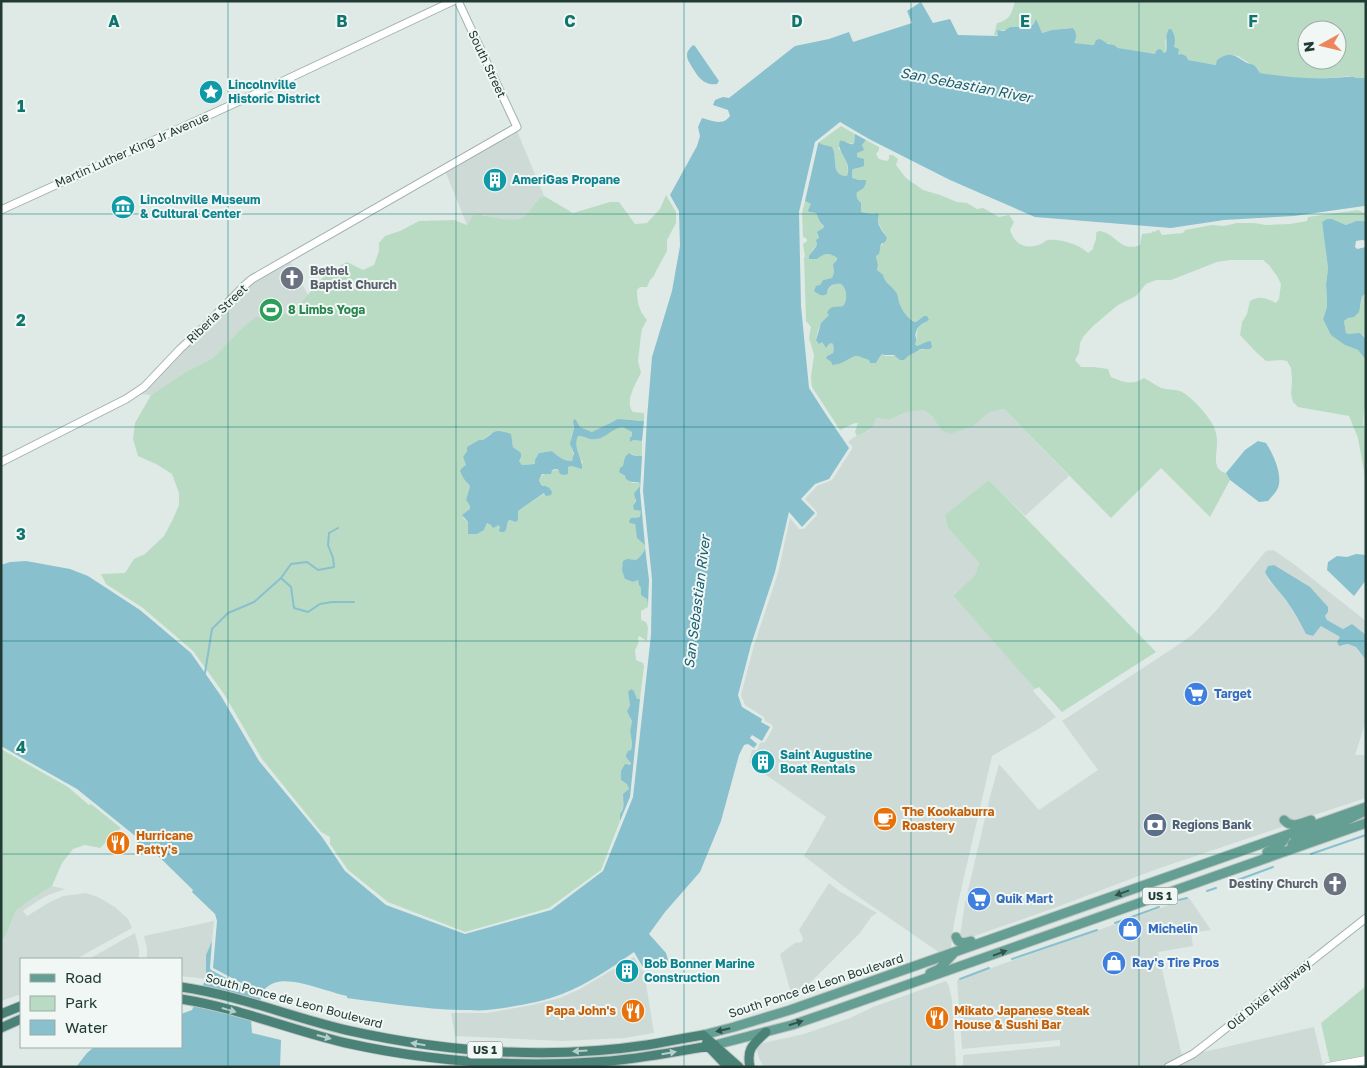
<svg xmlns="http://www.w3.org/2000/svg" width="1367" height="1068" viewBox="0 0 1367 1068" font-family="'Golos Text',sans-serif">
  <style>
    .built { fill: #cedad5 }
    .green { fill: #b9dbc4; fill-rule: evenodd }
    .water { fill: #88c0ce }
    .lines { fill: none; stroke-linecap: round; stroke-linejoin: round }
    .stream { stroke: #88c0ce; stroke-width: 2 }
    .tertiary-casing { stroke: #a2b2ad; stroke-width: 9 }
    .secondary-casing { stroke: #9fb5ae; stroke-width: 9 }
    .primary-casing { stroke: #bcc4c2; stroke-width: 11 }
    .trunk-casing { stroke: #bcc4c2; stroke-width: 11 }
    .tertiary { stroke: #fff; stroke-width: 7 }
    .secondary { stroke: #fff; stroke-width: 8 }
    .primary { stroke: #659e93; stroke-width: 9 }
    .trunk { stroke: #4a8278; stroke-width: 9 }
    .oneway { fill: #32534c }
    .oneway2 { fill: #b6cec9 }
    .grid { fill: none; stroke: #0f766e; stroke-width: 1; stroke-opacity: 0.55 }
    .labels { text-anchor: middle; stroke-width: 4; stroke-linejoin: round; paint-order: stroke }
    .shield { fill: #f0f7f4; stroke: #5f736e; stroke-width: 1 }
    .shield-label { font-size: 11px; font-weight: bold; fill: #213a34 }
    .street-label { font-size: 12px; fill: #213a34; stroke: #f0f7f4 }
    .culture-label { font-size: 12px; font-weight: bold; fill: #0d838f; stroke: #f0f7f4; text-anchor: start }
    .worship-label { font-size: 12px; font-weight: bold; fill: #5b616d; stroke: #f0f7f4; text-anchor: start }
    .leisure-label { font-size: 12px; font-weight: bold; fill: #27864d; stroke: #f0f7f4; text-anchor: start }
    .shop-label { font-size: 12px; font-weight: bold; fill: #366cbe; stroke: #f0f7f4; text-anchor: start }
    .food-label { font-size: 12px; font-weight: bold; fill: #c56008; stroke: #f0f7f4; text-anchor: start }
    .service-label { font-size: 12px; font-weight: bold; fill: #4e5e75; stroke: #f0f7f4; text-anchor: start }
    .water-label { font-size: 14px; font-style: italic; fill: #1d6073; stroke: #f0f7f4 }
    .grid-label { font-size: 16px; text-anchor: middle; font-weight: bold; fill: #0f766e; stroke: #f0f7f4; stroke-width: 4; stroke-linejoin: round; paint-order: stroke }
  </style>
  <rect width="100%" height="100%" fill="#dfeae6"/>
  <path class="built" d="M 517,131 L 544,196 L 536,201 L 527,216 L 513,220 L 495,218 L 483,215 L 467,225 L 446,173 Z
    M 290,261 L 308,295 L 297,307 L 273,320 L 256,318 L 241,329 L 213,358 L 184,373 L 151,395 L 141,394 L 182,351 L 210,328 L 209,327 L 248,287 Z
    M 1004,409 L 1069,476 L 1025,516 L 989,480 L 948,528 L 979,563 L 975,575 L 959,590 L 953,594 L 1035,689 L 1033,691 L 1056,717 L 1040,728 L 992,756 L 958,903 L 952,935 L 951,936 L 952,938 L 951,948 L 940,953 L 843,886 L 804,856 L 826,817 L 749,763 L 752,750 L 757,750 L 760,743 L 765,742 L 773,728 L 772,725 L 765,721 L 764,717 L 745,705 L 741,695 L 754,645 L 778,573 L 790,518 L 799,529 L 804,529 L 817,515 L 817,512 L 805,499 L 817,486 L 832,480 L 852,449 L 852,446 L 848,442 L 854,437 L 869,431 L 875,418 L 889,420 L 904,413 L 924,410 L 932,416 L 941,430 L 982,419 L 990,412 Z
    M 1272,550 L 1275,551 L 1295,565 L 1366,621 L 1366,635 L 1352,624 L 1343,629 L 1327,620 L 1325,616 L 1328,612 L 1274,565 L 1268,566 L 1265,572 L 1269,581 L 1278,589 L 1288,603 L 1306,634 L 1313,636 L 1321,626 L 1340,637 L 1343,646 L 1348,644 L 1356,647 L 1366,660 L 1366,721 L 1355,755 L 1366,755 L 1366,798 L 1293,822 L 1285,816 L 1279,820 L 1285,826 L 1157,869 L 1057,907 L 963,940 L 960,936 L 965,903 L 990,797 L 999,764 L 1039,810 L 1098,770 L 1062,721 L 1178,645 L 1192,635 L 1215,612 L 1266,551 Z
    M 829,883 L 839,891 L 877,913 L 872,916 L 860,933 L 793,1000 L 780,954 L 795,943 L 802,942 L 803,938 L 799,930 Z
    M 52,886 L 65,889 L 46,896 L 36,902 L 23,911 L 27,916 L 50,902 L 63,896 L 86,893 L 98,897 L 115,907 L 128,919 L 132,928 L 76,959 L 21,959 L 21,994 L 1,1001 L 1,942 L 6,935 L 16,911 L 26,903 Z
    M 1189,898 L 1211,930 L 1191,933 L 1193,946 L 1158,952 L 1182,1056 L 1161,1067 L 963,1067 L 963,1055 L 1060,1046 L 1060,1040 L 962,1049 L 957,980 Z
    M 214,921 L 212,941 L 206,955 L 206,979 L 181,976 L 181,959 L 147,959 L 147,948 L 144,936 Z
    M 135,933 L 139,949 L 139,959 L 89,959 Z
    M 634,957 L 641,970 L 644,971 L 654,1033 L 625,1038 L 562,1041 L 455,1036 L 451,1013 L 487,1013 L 532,1005 L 560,998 L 580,989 Z
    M 946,981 L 949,986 L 952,1000 L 956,1067 L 764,1067 L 759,1058 L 756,1047 L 759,1044 L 804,1034 L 850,1018 L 873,1007 Z
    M 1314,1027 L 1323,1065 L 1312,1067 L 1175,1067 L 1199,1053 Z"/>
  <path class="green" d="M 1015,1 L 1366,1 L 1366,78 L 1356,78 L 1349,76 L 1331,78 L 1287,78 L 1260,73 L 1252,65 L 1238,56 L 1230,55 L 1217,65 L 1188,60 L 1178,55 L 1173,47 L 1175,44 L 1174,34 L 1166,38 C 1164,43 1167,48 1165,53 L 1155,55 L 1118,48 L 1107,43 L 1095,45 L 1074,43 L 1073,28 L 1052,30 L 1042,33 L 1039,28 L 1034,24 L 1027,27 L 1010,27 L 1007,30 L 997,30 L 999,36 L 994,35 L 997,23 C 1010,20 1012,13 1015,1 ZM 1307,30 L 1337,30 L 1337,60 L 1307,60 Z
    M 841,126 L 855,134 L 854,144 L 845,142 L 838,148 C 845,155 850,167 847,176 C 836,176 838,173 835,164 C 834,158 833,163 835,157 L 826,145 L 821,144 L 819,142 Z
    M 866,140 L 879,147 L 879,150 L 876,154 L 879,159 L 887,161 L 889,159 L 889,155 L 893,155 L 898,159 L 896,165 L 906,178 L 923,190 L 940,195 L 957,202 L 967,203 L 977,209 L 983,208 L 999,217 L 1009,215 L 1014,222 L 1010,230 C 1015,245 1026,250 1041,244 C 1045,242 1044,241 1048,240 C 1059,238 1081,245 1088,253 L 1093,249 C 1094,242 1097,241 1096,233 L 1099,231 C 1115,232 1120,253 1140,245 L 1142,234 L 1151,233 L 1153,231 L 1155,232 L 1157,230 L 1159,230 L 1162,235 L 1183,233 L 1185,230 L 1212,225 L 1224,226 L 1237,223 L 1254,223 L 1266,225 L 1290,224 L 1307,221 L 1308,217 L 1358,210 L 1366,214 L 1366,221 L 1356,221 L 1346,225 C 1337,221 1331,217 1322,222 L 1328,268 L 1326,285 L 1327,298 L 1327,307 L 1323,319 L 1345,345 L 1358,350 L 1366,360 L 1366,404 L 1364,410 L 1363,424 L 1366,433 L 1366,486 L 1364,471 L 1358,438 L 1349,416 L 1298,407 L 1293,402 L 1291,394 L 1292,381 L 1291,368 L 1287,361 L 1282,360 L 1266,361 L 1256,352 L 1240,335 L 1242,322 L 1247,314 L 1250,301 C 1260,295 1266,298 1276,303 L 1279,299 L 1281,284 L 1277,276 L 1269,265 L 1263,260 L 1230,260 L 1217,262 L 1171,280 L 1156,280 L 1146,284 L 1136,296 L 1118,305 L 1093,326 L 1083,337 L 1080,343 L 1079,353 L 1075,360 L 1081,367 L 1094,367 L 1108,369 L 1111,377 C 1123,382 1132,386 1144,378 C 1150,381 1155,385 1161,388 C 1167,390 1174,389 1180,391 C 1191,396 1207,414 1213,425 C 1215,429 1217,435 1217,440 C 1218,451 1210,470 1226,473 L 1230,480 L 1210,517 L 1161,468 L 1111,518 L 1004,409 L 990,412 L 973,426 L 950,434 L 941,430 L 932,416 L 924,410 L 904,413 L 889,420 L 876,418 C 873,429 867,432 857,436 L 855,432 L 858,423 L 855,423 L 840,430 L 812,387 L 811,377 L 814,355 L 809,338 L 811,327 L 806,321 L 804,257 L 805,257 L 803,244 L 807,241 L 806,238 L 803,237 L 802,213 L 805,201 L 811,204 L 809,212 L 816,213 L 820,222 L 824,226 L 817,234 L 819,238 L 816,242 L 817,245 L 813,249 L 809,259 L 818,258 C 823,252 831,253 837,258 L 837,260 L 833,264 L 834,272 L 832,278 L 823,280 L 820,285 L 827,291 C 832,286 833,283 841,284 C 847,290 848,300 843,306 C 836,308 822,321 819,328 C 817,331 817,336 816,340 L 822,342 L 826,348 L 829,344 L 832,343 C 834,346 834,349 833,353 L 827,356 L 832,365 C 841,365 851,356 856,356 C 860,356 865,359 869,360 L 870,363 L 876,363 L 881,355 L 883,354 L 885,356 C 897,356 911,357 920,349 L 924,350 L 922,344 L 917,346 L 915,344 C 919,337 913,329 924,323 L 924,316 L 916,322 C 908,320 904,312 900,306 C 898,302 899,298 897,295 C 891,286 883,278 877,270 L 878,265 L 876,256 C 880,249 882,243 887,238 C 881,230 879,222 874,214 L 861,212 L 856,196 L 859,180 L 851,178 L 852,170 C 856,168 860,168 864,166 L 864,160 L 857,157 L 857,153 L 863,148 L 862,145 Z
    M 666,195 L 676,212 L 676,223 L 667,240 L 667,251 L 656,271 L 654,276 L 650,280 L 647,287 L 640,287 L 637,290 C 637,302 639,311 647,320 L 642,329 L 641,335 L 638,361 L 641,373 C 636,383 624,402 633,412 L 644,413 L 644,421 C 634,420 624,419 614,421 C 607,423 600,430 592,432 L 580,427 L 576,420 L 573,425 C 575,431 571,435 571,441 C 570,449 576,451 572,461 C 563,461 559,457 552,451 L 539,453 L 535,464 L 522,465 L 519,461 L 517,450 L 513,447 L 512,441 L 490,434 L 483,440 C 472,441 469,448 463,457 L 466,465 L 467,483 L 470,486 L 466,500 L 470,506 L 470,509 L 463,518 L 468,522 L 484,530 L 487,523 L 496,526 L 499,524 L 500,528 L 506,530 L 508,521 L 510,520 L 518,520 L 518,511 L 545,493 L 544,485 L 541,485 L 539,480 C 546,468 556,470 567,470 L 568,467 L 583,463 C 578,455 573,445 577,436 C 585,436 593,442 600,438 C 608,435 625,418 632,432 C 633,435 632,437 633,440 L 642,441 L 642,456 L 635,456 L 631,453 L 625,462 L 622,474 L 632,483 L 639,482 L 640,484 C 639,491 633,503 634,510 L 641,511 L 641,517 L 634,517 C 636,528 635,537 645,544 C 646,552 642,556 636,560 L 633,560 L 625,579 L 633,582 L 638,580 C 640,590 649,597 648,607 L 641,611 L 641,620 L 646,622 L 648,627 L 647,641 L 639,636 L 638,638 C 639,643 638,645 635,650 L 636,660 L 643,663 L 644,666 L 640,699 L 637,699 L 634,691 L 628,692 L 630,706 L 629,714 L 631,717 L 632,721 L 630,731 L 632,743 L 629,760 L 631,763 L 621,777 L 621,780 L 627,783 L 629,789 L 623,795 L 623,806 L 620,821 L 601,870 L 549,908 L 465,932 L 388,902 L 348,870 L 330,844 L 330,837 L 321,832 L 262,759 L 224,694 L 193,651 L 143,608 L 106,584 L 101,574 L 125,573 L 134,559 L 145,554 L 164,536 L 172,521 L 179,505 L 179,493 L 172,474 L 156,464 L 138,456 L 133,439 L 135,423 L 151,395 L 184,373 L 213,358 L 241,329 L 256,317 L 273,320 L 297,307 L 328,272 L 347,262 L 363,270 L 374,265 L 379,251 L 379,243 L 385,236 L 400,231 L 419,221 L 454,220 L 467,225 L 474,215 C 491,214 510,225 525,216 C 529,214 532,207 535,203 C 537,200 540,198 544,196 L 573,213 L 610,202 L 619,202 L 635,224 L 647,223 L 660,209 Z
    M 1366,294 L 1366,339 L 1363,335 L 1349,334 L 1346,333 L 1344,321 L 1348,318 L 1361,305 L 1362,296 Z
    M 989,480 L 1156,652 L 1062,712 L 1039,687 L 1035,689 L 953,595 L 959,590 L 975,575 L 979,563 L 948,528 L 945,515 Z
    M 1,749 L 68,787 L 89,805 L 91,804 L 121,828 L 100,848 L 85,845 L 73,849 L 62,863 L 52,886 L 26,903 L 16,911 L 6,935 L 1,942 Z
    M 1366,986 L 1366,1056 L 1330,1063 L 1321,1023 Z"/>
  <path class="water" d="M 921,2 L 933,23 L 950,19 L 958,35 L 998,36 L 997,30 L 1004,31 L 1010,27 L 1027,27 L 1034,24 L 1036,19 L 1042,33 L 1052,30 L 1073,28 C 1077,34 1077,37 1074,43 L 1094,45 L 1096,40 L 1100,39 L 1108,44 L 1114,45 L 1118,48 L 1155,54 L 1156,51 L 1159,49 L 1162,50 L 1163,53 L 1166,52 C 1168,44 1164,37 1169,29 L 1171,29 C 1175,34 1176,41 1174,47 L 1179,49 L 1178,55 L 1181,54 L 1186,56 L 1188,60 L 1216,65 L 1217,60 C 1231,50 1235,56 1247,63 C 1250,64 1253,64 1255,66 C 1257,68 1258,71 1260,73 C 1284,77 1307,79 1331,78 C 1339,78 1346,76 1354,77 L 1356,78 L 1366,78 L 1366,207 L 1364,206 L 1294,216 L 1224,220 L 1171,228 L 1035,217 L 950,180 L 869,139 L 840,122 L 815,142 L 799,212 L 801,306 L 809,388 L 827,416 L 849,448 L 829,479 L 815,484 L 801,499 L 815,513 L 802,527 L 789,512 L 775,572 L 751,645 L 738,695 L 742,707 L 762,719 L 761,722 L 770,727 L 762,741 L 752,735 L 750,738 L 757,744 L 754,748 L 748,744 L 744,745 L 739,755 L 721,821 L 700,872 L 665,912 L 649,934 L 666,953 L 669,963 L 644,969 L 634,952 C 611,968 588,984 562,994 C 543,1002 508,1008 487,1010 C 479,1011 469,1010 461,1010 C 423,1009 385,1003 347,998 L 347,996 C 328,992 291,976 274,983 C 268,985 264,990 259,994 L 253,993 L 251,988 L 213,968 L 217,921 L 215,914 L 192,892 L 193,890 L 147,845 L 143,848 L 137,842 L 139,839 L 77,789 L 1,746 L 1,565 L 10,562 L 26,561 L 70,569 L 88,576 L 140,610 L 191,653 L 221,696 L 259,761 L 322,837 L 345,871 L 386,905 L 465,934 L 551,910 L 603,871 L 633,797 L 651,635 L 652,579 L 643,491 L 647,418 L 652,357 L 672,291 L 680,246 L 679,211 L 670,195 L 697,146 L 700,136 L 698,127 L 702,118 C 712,121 723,126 730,116 L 728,110 L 713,105 L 715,100 L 723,97 L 729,98 L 795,46 L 829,39 L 849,32 L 853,42 L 912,23 L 907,11 Z
    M 693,45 L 695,46 L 719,81 L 717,84 C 704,86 698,77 692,67 C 690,63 687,60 687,55 C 687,51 690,48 693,45 Z
    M 855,134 L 866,140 L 862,145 L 864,150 L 857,153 L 857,157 L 864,159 L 864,166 C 860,168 855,168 852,170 L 852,178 L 859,180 L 866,180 C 866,187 863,189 857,192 C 856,197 857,200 861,203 L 861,212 L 874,214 L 877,213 L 879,215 C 875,222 882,231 887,238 L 885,242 L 881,244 L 879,254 L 876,256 L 878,265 L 877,270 L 883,275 C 884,282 891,285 895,291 C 898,294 898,298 899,302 C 901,309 909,321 916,322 L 924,316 L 927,316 L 929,320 C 924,323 918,325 916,332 C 914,337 918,338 915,344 L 917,346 L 929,341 L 931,342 L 932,347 L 930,349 L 920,349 C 915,354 910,353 904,360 L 900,360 L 894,355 L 884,355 L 883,354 L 881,355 L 876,363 L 870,363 L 869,360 C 865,359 860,356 856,356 C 851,356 843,365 832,365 L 831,362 L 826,358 L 827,356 L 833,353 C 834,349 834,346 832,343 L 829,344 L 826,348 L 822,342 L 819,344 L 816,340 L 821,323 L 829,315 L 827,313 C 831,304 836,308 843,306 C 848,300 847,289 841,284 C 833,283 827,287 827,294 C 822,297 818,294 814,291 L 816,286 L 820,285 L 823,280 L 832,278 L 834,272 L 833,264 L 837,260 L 837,258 C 829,252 824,253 817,259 L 809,259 L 809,256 L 817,245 L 816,240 L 819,238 L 817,232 L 823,228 L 824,226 L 820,222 L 816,213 L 809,212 L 808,210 L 811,204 L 805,201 L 818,144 L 819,142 L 821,144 L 832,147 C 838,157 830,176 847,176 C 853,161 835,151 840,141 C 845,140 848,145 854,144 Z
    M 1327,219 L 1332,219 L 1346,225 L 1356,221 L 1366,221 L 1366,241 L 1362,240 L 1356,241 L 1355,247 L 1357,249 L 1366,247 L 1366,294 L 1362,296 L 1359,312 L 1354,317 L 1348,318 L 1344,321 L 1346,333 L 1349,334 L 1360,333 L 1366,339 L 1366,360 L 1358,350 L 1345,345 L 1331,335 L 1323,319 L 1327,307 L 1327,298 L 1326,285 L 1328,268 L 1322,222 Z
    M 574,419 L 576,420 L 580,427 L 592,432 L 618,419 L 644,421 L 642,441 L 633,440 L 630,442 L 630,438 L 632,436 L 632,432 L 623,427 C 612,428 606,438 597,439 C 590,441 585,436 578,436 C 572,448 583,458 582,469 L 572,466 L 568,467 L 568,474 L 564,475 L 560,474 L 559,472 L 559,470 L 556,469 L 552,470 L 551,474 L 542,474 L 539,480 L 541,485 C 546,486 550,487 552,492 L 551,495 L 546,496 L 544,493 L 518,511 L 518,520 L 516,522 L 510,520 L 508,521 L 506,530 L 504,532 L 500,532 L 499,530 L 500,528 L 499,525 L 493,528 L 491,525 L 487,523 L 484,530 L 477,534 L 468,534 L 468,522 L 462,515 L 470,509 L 470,506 L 466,500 L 470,486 L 464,479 L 460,471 L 462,468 L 466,465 L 463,457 L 467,451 L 467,447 L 479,440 L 483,440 C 496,431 494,428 511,434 L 513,447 L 521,453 L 521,457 L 519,461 L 522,465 L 535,464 L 535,460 L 539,453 L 552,451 C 559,457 563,461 572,461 L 574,453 L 570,444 L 574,428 L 573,422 Z
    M 1258,441 L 1266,443 C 1273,454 1281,471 1279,484 C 1278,491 1272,496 1268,501 L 1259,502 L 1230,480 L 1226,473 L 1245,450 Z
    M 629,453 L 635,456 L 642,456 L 640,491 L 645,545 L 637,538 L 635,524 L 630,523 L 629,521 L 631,518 L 640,517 L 641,511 L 634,510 L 633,506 L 636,501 L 634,494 C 636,489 642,488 639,482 C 633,482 631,483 626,479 L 625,476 L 619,472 L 620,468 L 623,466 L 625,457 Z
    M 645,547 L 649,580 L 648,605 L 647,599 L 641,595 L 641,588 L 639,585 L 638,580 L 633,582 L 625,579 L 622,570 L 623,561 L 627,559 L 636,560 C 640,557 645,552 645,547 Z
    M 1356,554 L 1366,555 L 1366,580 L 1354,596 L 1327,570 L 1328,562 L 1337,556 L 1347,557 Z
    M 1274,565 L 1310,587 L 1328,607 L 1328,612 L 1325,616 L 1327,620 L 1343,629 L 1352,624 L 1366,635 L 1366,660 L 1356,647 L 1348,644 L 1339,646 L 1337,642 L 1340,637 L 1321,626 L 1313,636 L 1306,634 C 1300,623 1294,611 1286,600 C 1279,590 1270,583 1265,572 L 1268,566 Z
    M 631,689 L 634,691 L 637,699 L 640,699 L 630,797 L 620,821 L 620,814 C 625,809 623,801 623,794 L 629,789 L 627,784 L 621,780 L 621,771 L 625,764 L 630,765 L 631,763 L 626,757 L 626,755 L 628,751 L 631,750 L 632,743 L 630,731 L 632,721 L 627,711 L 630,706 L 628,692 Z
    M 212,941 L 210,968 L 211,970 L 249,990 L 252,996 L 258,997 L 264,994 L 259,1002 L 202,987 L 206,979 L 206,955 Z
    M 194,1005 L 251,1019 L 252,1033 L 281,1040 L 280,1067 L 76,1067 L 87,1053 L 94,1047 L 181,1047 L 181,1014 L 192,1010 Z"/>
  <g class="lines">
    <path class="stream" d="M 281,578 L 291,564 L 307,562 L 318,570 L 334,567 L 333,558 L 328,545 L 329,533 L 338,528
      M 205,673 L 212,629 L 228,613 L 254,602 L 281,578 L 291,587 L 294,608 L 308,612 L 320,604 L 332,602 L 354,602
      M 1311,854 L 1366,835
      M 1235,881 L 1273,867
      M 1207,891 L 1216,888
      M 1179,900 L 1187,898
      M 1115,923 L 1159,907
      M 1012,959 L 1097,930
      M 960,979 L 989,968"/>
    <g class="tertiary-casing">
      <path id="tertiary" d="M 1,210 L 264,90 L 453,1
        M 1,462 L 126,399 L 144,387 L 180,349 L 205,326 L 245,285 L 252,279 L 517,127 L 458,1
        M 1168,1067 L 1193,1054 L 1206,1044 L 1366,918"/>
    </g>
    <g class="secondary-casing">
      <path id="secondary" d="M 1328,1067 L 1366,1060"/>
    </g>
    <g class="primary-casing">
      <path id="primary" d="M 1284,820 C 1292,829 1302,823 1311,820
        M 1292,849 L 1292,844 L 1298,838 L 1341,823 L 1363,812
        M 1267,852 C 1277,848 1283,844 1286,835
        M 956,937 L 958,941 L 963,943 L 971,941
        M 930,973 L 939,969 L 953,954
        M 703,1035 L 734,1027 L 790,1010 L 1366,807
        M 715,1045 L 792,1025 L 830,1012 L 1366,823"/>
    </g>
    <g class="trunk-casing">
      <path id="trunk" d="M 181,987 C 238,995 291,1017 346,1030 C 444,1052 547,1060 647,1045 C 665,1042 684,1038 703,1035
        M 181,999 C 238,1008 291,1030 346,1043 C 432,1062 522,1068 610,1061 C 645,1058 680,1051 715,1045
        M 1,1014 L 21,1006
        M 1,1028 L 21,1019
        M 703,1035 L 739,1067
        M 706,1044 L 728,1067
        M 750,1067 C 746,1048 754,1044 766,1032"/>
    </g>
    <use href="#tertiary" class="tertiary"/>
    <use href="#secondary" class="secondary"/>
    <use href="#primary" class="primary"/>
    <use href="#trunk" class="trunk"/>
  </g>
  <defs><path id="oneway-solid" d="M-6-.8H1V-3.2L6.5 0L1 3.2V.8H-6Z" transform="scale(1.25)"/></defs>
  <g class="oneway">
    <use href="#oneway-solid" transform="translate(1122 893) rotate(160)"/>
    <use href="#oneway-solid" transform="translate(1000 953) rotate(-20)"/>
    <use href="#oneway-solid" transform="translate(796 1023) rotate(-17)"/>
    <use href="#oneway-solid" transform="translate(723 1030) rotate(167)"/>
  </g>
  <g class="oneway2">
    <use href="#oneway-solid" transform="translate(229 1010) rotate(16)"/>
    <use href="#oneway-solid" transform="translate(324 1037) rotate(15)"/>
    <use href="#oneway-solid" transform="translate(418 1044) rotate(-171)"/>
    <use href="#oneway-solid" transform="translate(580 1051) rotate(177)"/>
    <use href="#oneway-solid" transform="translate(669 1053) rotate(-10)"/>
  </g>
  <path class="grid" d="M 228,1 L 228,1067M 456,1 L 456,1067M 684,1 L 684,1067M 911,1 L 911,1067M 1139,1 L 1139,1067M 1,214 L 1366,214M 1,427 L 1366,427M 1,641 L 1366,641M 1,854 L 1366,854"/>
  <defs>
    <g id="sight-disc" transform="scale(1.25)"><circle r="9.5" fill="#0f9aa8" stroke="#f0f7f4"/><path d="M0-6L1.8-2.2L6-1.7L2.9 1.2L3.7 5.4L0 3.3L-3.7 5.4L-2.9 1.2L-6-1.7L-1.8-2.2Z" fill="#fff"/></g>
    <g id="building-disc" transform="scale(1.25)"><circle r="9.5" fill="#0f9aa8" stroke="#f0f7f4"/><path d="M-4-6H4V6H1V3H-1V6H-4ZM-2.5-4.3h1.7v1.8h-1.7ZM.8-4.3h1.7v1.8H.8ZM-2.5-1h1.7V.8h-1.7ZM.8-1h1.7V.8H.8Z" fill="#fff"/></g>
    <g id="museum-disc" transform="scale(1.25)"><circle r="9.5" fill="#0f9aa8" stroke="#f0f7f4"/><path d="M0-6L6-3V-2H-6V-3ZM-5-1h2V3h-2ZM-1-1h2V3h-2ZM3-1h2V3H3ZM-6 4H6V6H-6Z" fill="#fff"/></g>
    <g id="church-disc" transform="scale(1.25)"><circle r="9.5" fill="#6b7280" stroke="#f0f7f4"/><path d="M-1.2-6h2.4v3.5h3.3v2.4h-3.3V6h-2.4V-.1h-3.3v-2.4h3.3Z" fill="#fff"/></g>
    <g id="stadium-disc" transform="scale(1.25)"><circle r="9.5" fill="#2e9e5b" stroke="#f0f7f4"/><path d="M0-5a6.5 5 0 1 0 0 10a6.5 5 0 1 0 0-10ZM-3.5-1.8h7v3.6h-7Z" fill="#fff"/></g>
    <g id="supermarket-disc" transform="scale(1.25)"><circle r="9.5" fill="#3f7fe0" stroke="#f0f7f4"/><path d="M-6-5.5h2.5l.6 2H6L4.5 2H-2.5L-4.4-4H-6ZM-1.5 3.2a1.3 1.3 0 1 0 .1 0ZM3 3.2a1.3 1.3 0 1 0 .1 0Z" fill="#fff"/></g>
    <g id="cafe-disc" transform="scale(1.25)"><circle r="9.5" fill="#e8710a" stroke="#f0f7f4"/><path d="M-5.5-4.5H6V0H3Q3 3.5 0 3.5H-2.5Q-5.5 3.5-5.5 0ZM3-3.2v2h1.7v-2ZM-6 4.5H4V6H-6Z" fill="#fff"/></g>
    <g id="bank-disc" transform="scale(1.25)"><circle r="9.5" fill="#5c6f8a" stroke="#f0f7f4"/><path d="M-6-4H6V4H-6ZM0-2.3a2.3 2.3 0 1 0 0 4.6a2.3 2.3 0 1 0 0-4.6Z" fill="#fff"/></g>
    <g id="restaurant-disc" transform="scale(1.25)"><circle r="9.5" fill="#e8710a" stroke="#f0f7f4"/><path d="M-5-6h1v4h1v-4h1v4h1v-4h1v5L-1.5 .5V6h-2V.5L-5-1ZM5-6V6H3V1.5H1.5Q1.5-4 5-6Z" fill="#fff"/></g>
    <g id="shop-disc" transform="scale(1.25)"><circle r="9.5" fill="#3f7fe0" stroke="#f0f7f4"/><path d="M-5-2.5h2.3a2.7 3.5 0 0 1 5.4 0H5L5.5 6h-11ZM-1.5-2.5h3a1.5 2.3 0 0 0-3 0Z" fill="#fff"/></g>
  </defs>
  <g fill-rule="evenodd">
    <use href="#sight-disc" x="211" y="92"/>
    <use href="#building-disc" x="495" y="180"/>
    <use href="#museum-disc" x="123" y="207"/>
    <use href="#church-disc" x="292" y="278"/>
    <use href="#stadium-disc" x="271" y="310"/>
    <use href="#supermarket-disc" x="1196" y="694"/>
    <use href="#building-disc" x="763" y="762"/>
    <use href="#cafe-disc" x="885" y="819"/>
    <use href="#bank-disc" x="1155" y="825"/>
    <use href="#restaurant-disc" x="118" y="843"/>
    <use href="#church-disc" x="1335" y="884"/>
    <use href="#supermarket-disc" x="979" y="899"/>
    <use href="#shop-disc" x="1130" y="929"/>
    <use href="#shop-disc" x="1114" y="963"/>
    <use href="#building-disc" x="627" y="971"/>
    <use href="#restaurant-disc" x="633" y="1011"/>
    <use href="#restaurant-disc" x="937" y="1018"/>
  </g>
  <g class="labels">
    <g class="shield">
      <rect x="1142.5" y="887.5" width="35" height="17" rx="4"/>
      <rect x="467.5" y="1041.5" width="35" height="17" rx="4"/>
    </g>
    <g class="shield-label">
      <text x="1160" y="900">US 1</text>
      <text x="485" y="1054">US 1</text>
    </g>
    <g class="street-label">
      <text transform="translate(487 64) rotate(65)" y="4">South Street</text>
      <text transform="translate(132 150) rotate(-24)" y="4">Martin Luther King Jr Avenue</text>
      <text transform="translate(217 314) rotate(-44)" y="4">Riberia Street</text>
      <text transform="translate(816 986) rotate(-18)" y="4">South Ponce de Leon Boulevard</text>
      <text transform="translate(1269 995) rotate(-39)" y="4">Old Dixie Highway</text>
      <text transform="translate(294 1001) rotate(15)" y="4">South Ponce de Leon Boulevard</text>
    </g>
    <g class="culture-label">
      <text x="228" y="89">Lincolnville<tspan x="228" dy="14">Historic District</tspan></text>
      <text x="512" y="184">AmeriGas Propane</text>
      <text x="140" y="204">Lincolnville Museum<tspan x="140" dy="14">&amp; Cultural Center</tspan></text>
      <text x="780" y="759">Saint Augustine<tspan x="780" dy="14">Boat Rentals</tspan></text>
      <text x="644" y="968">Bob Bonner Marine<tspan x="644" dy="14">Construction</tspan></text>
    </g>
    <g class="worship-label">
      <text x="310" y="275">Bethel<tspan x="310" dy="14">Baptist Church</tspan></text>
      <text x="1318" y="888" text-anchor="end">Destiny Church</text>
    </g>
    <g class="leisure-label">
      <text x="288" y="314">8 Limbs Yoga</text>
    </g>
    <g class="shop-label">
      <text x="1214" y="698">Target</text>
      <text x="996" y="903">Quik Mart</text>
      <text x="1148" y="933">Michelin</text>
      <text x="1132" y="967">Ray's Tire Pros</text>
    </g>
    <g class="food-label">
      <text x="902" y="816">The Kookaburra<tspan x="902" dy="14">Roastery</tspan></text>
      <text x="136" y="840">Hurricane<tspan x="136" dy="14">Patty's</tspan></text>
      <text x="616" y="1015" text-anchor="end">Papa John's</text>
      <text x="954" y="1015">Mikato Japanese Steak<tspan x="954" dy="14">House &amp; Sushi Bar</tspan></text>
    </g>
    <g class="service-label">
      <text x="1172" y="829">Regions Bank</text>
    </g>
    <g class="water-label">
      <text transform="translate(966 85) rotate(11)" y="5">San Sebastian River</text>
      <text transform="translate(697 602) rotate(-83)" y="5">San Sebastian River</text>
    </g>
  </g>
  <g class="grid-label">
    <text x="114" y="27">A</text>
    <text x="342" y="27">B</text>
    <text x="570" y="27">C</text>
    <text x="797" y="27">D</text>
    <text x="1025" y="27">E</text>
    <text x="1253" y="27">F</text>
    <text x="21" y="112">1</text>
    <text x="21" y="326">2</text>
    <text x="21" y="540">3</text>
    <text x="21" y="753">4</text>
  </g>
  <rect width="1367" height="1068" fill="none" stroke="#213a34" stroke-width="5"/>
  <rect x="20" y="958" width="162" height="90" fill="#f0f7f4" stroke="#9daba7"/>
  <rect x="30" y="974" width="25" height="8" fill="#659e93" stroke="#9daba7"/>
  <text x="65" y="983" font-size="15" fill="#213a34">Road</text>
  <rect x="30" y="996" width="25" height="15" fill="#b9dbc4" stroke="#9daba7"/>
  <text x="65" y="1008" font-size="15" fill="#213a34">Park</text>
  <rect x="30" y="1020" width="25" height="15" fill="#88c0ce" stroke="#9daba7"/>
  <text x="65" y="1033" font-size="15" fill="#213a34">Water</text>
  <g transform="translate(1322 45) rotate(262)"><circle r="24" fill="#f0f7f4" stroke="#9daba7"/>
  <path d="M0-4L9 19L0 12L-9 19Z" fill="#ed865a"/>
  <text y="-8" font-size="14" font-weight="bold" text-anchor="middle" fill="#213a34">N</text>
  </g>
</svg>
